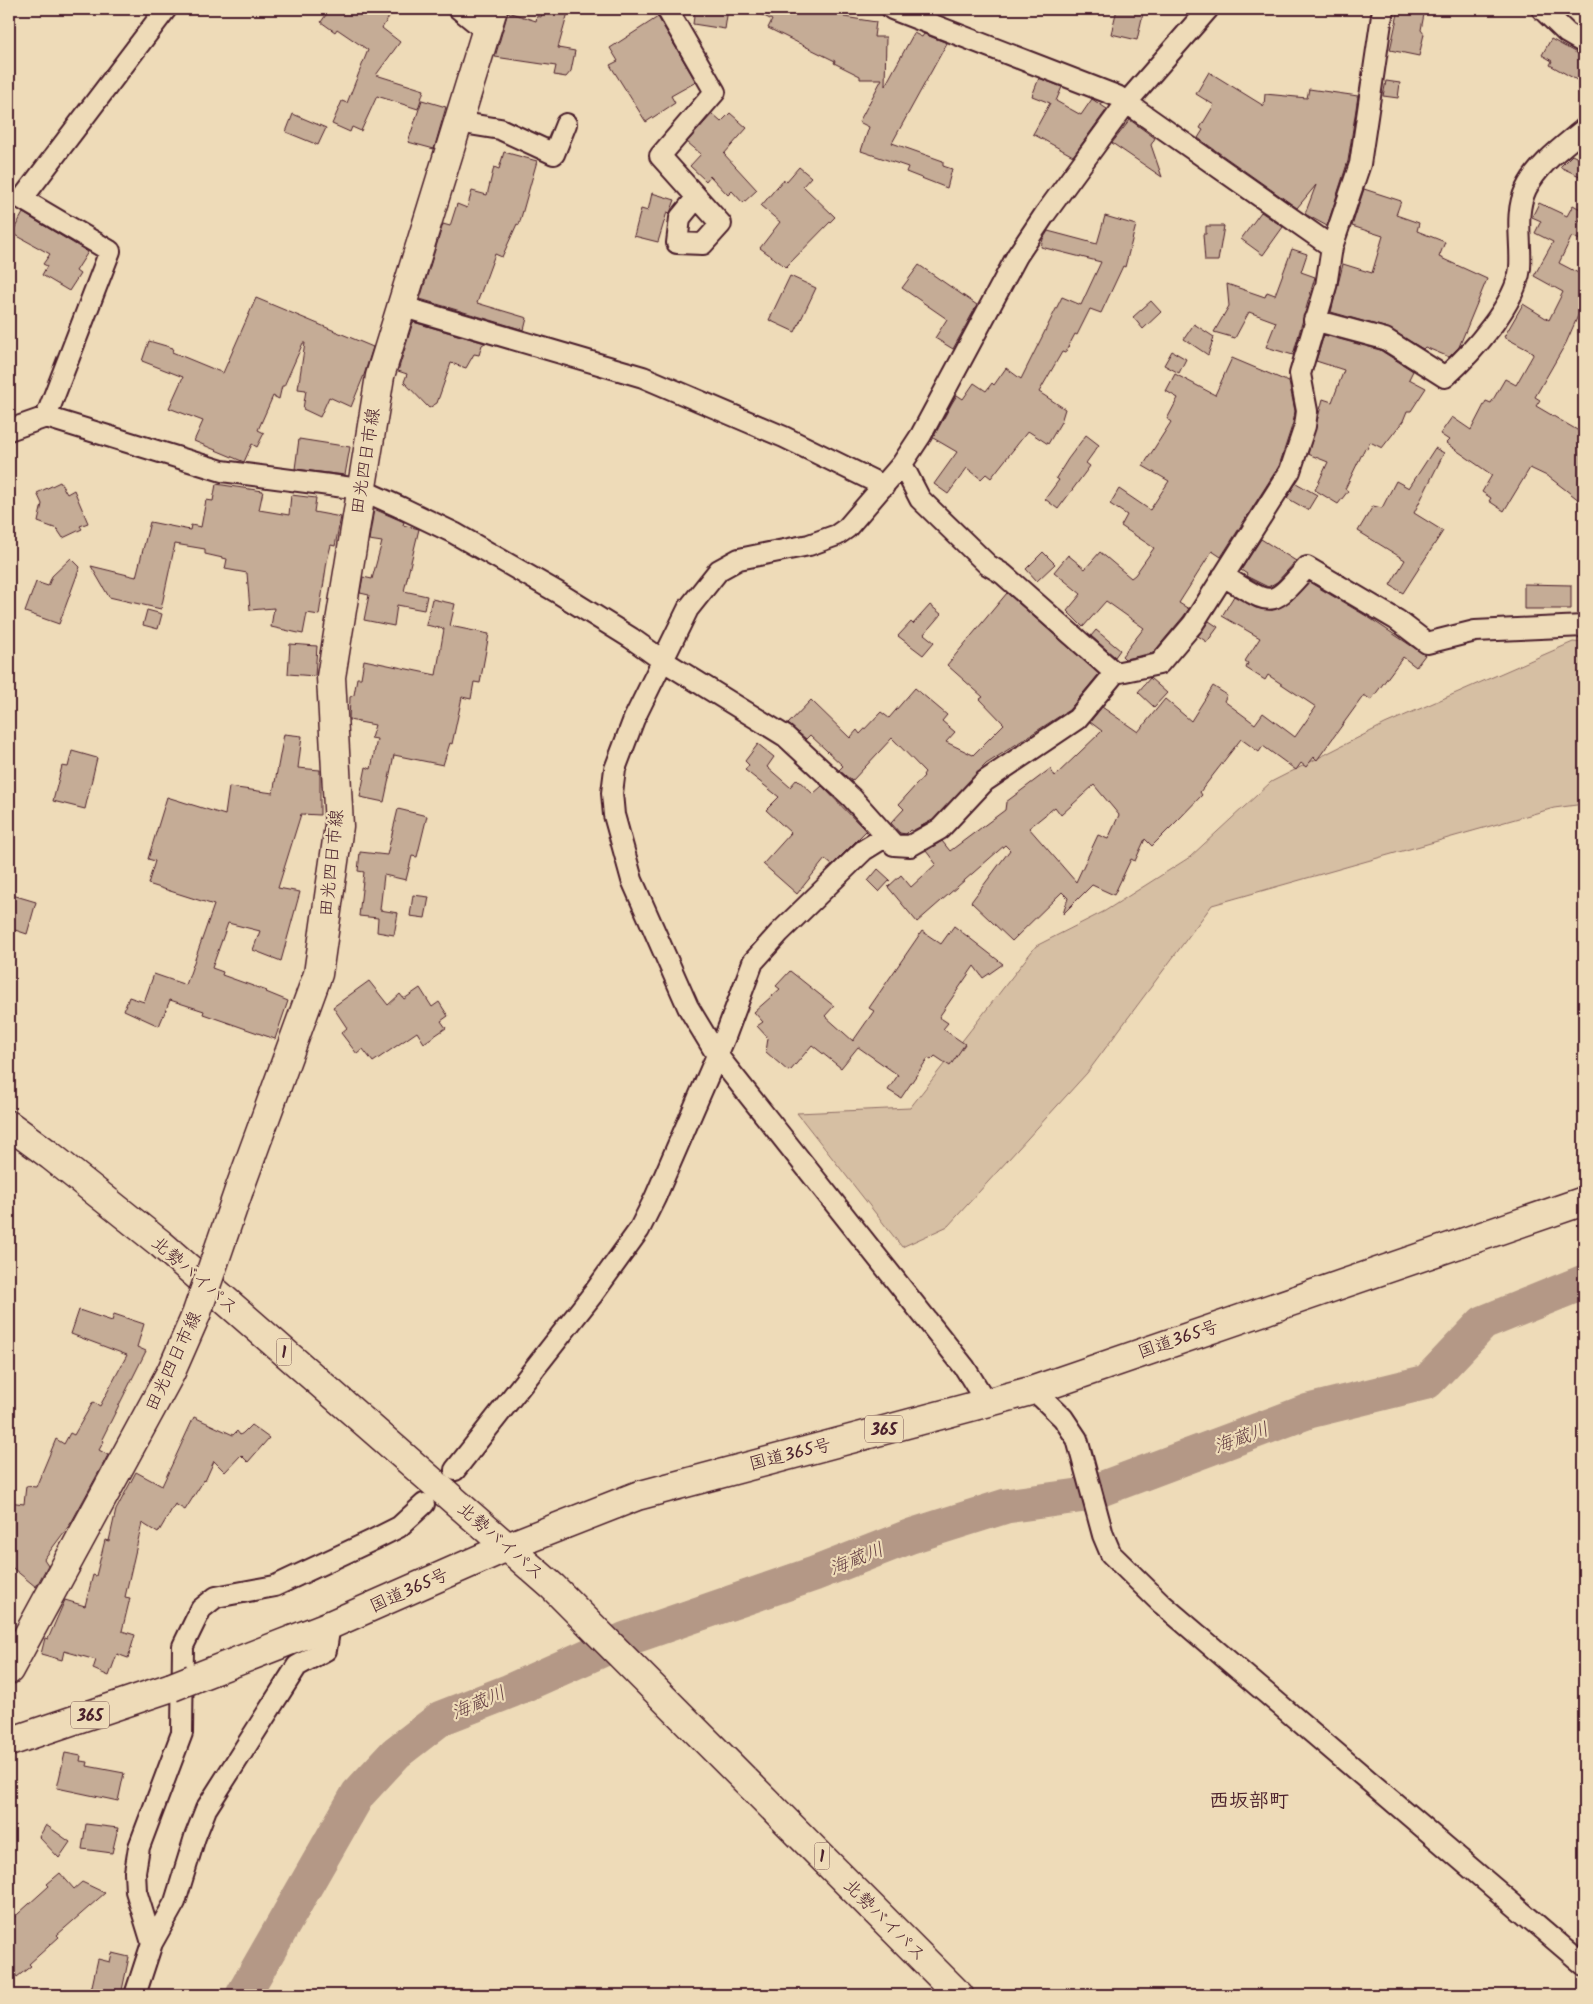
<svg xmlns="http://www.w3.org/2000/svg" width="1593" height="2004" viewBox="0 0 1593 2004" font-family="Kalam,'Klee One',sans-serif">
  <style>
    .green { fill: #d6bfa3; stroke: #906f67 }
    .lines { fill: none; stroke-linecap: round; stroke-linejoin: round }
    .river { stroke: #b49886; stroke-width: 35 }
    .building { fill: #c5ac96; stroke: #4a1f2b; fill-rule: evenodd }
    .street-casing { stroke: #4a1f2b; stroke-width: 24 }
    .secondary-casing { stroke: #4a1f2b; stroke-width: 31 }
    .highway-casing { stroke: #4a1f2b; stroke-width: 31 }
    .street { stroke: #eedbb8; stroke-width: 20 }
    .secondary { stroke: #eedbb8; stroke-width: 28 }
    .highway { stroke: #eedbb8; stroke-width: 28 }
    .secondary-bridge-casing { stroke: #4a1f2b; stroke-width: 31; stroke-linecap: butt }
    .highway-bridge-casing { stroke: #4a1f2b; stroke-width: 31; stroke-linecap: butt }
    .secondary-bridge { stroke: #eedbb8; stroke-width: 28 }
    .highway-bridge { stroke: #eedbb8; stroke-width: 28 }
    .labels { text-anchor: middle; stroke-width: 4.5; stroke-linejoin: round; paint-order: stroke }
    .shield { fill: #eedbb8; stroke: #7b5755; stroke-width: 1 }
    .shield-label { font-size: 16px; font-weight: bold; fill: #4a1f2b }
    .street-label { font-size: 18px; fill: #4a1f2b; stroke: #eedbb8 }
    .water-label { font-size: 19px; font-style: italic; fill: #643d42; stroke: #eedbb8 }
    .quarter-label { font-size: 20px; font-weight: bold; fill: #4a1f2b; stroke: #eedbb8 }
  </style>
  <rect width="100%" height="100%" fill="#eedbb8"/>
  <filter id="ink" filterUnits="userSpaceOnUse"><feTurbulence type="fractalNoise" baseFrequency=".02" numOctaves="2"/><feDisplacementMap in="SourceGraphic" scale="10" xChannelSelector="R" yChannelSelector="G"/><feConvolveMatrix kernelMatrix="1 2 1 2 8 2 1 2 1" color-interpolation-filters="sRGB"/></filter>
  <g filter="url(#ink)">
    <path class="green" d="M 1573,642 L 1584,643 L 1584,804 L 1554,808 L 1212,905 L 1087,1073 L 948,1226 L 902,1247 L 797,1113 L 910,1108 L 1036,946 L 1105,911 L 1190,857 L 1271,782 L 1385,724 Z"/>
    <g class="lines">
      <path class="river" d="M 243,1995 L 358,1794 L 396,1753 L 441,1718 L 510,1691 L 626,1639 L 814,1574 L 911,1536 L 1006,1506 L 1085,1495 L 1309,1411 L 1427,1382 L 1483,1323 L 1584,1282"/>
    </g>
    <path class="building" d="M 330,9 L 394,9 L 382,28 L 400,42 L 376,75 L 424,90 L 418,109 L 377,96 L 361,131 L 352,127 L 350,132 L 332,124 L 342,101 L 347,103 L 368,50 L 337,29 L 335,32 L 321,22 Z
      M 544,9 L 569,9 L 558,48 L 575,51 L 571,71 L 566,77 L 554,75 L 556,66 L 495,57 L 508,12 L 536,21 L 537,16 L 541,17 Z
      M 695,9 L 728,9 L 725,29 L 693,24 Z
      M 750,9 L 848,9 L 844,17 L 876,22 L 874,37 L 886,37 L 885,86 L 914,33 L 922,37 L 924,34 L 947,43 L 892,143 L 943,161 L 943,166 L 952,169 L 947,188 L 906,172 L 908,167 L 861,151 L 869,127 L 859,122 L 882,79 L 860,79 L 860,76 L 834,63 L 835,61 L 768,28 L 772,20 Z
      M 1117,9 L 1144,9 L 1137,40 L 1111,34 Z
      M 1399,9 L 1425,9 L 1421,30 L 1424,34 L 1419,56 L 1390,50 Z
      M 658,17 L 696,82 L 671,96 L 675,103 L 646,122 L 610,65 L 618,61 L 610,48 Z
      M 1551,39 L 1584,57 L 1584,84 L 1550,65 L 1552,61 L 1542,55 Z
      M 1209,72 L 1264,106 L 1265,94 L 1307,98 L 1309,89 L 1358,96 L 1348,161 L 1327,226 L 1305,214 L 1316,185 L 1297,208 L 1198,138 L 1203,130 L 1200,128 L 1214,105 L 1196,94 Z
      M 1039,78 L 1062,87 L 1056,101 L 1081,115 L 1092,99 L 1107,109 L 1073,156 L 1033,134 L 1050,103 L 1032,96 Z
      M 1386,81 L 1400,83 L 1398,98 L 1383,96 Z
      M 422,100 L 446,107 L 434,149 L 408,142 Z
      M 730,113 L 747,128 L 724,154 L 757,190 L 743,203 L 732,191 L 728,195 L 710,176 L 706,181 L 690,166 L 701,154 L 687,142 L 712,114 L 721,122 Z
      M 293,114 L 326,128 L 318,145 L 286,132 Z
      M 1130,120 L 1155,138 L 1151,145 L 1162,177 L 1112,143 Z
      M 504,152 L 537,161 L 519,225 L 517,224 L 502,257 L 495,254 L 477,303 L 527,318 L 524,330 L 420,299 L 443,224 L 450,226 L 457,204 L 467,208 L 472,191 L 487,195 L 494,167 L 499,169 Z
      M 1572,155 L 1584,161 L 1584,178 L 1560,167 Z
      M 799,167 L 811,177 L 803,186 L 835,217 L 786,267 L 760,248 L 780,222 L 761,206 L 783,180 L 786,182 Z
      M 1364,189 L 1401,201 L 1396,215 L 1419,223 L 1417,231 L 1445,242 L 1439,257 L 1487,279 L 1459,347 L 1449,357 L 1425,347 L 1423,349 L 1388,328 L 1331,312 L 1343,264 L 1372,273 L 1383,236 L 1352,226 Z
      M 652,193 L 675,200 L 670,213 L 667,212 L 658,242 L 634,236 L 641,209 L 648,211 Z
      M 1539,203 L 1567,216 L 1573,205 L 1584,211 L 1579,221 L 1584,224 L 1584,242 L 1572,236 L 1559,263 L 1584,276 L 1584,302 L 1566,343 L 1535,397 L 1540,400 L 1536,406 L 1584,434 L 1584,504 L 1549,477 L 1530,468 L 1504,511 L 1489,501 L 1491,498 L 1482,492 L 1492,475 L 1446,443 L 1449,440 L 1440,434 L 1452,417 L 1471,430 L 1486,401 L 1491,403 L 1505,379 L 1516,385 L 1533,355 L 1532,352 L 1504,337 L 1523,304 L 1549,320 L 1563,292 L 1534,276 L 1553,242 L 1535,233 L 1541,221 L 1532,217 Z
      M 1261,212 L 1283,227 L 1263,255 L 1241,239 Z
      M 23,213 L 88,252 L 76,271 L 80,274 L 69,291 L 42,275 L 47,266 L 43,264 L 50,254 L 12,233 Z
      M 1105,216 L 1136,225 L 1125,267 L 1123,266 L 1101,313 L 1090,309 L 1077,335 L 1075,334 L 1065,353 L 1062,352 L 1039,392 L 1065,409 L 1061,422 L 1048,444 L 1028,431 L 991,478 L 986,474 L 981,479 L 967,468 L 948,494 L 934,484 L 957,452 L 933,438 L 952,403 L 957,395 L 963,399 L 974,383 L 986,391 L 992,383 L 994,385 L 1006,368 L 1021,379 L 1062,297 L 1081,305 L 1101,262 L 1041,247 L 1043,239 L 1048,231 L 1097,244 Z
      M 1206,226 L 1224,226 L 1218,261 L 1205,261 L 1203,234 L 1206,234 Z
      M 1292,249 L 1307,254 L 1301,272 L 1315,277 L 1293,355 L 1266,347 L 1276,322 L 1249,312 L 1235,338 L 1214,332 L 1229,306 L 1227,284 L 1265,297 L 1267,292 L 1275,295 Z
      M 919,265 L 977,305 L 953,349 L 935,338 L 947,319 L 902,288 Z
      M 790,276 L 816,288 L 795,332 L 769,320 Z
      M 256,298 L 373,347 L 364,375 L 351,407 L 329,397 L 320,417 L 303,409 L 306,390 L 298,389 L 305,343 L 303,343 L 284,386 L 282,386 L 279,399 L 273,396 L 258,430 L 264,433 L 257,447 L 252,444 L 244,462 L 194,441 L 203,421 L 169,408 L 183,377 L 142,361 L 149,341 L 173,348 L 172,352 L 223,373 Z
      M 1151,301 L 1161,312 L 1143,329 L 1133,317 Z
      M 413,322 L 485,343 L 482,345 L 479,355 L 474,354 L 466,368 L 451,363 L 437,403 L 429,408 L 404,382 L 407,374 L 398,371 Z
      M 1194,324 L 1214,337 L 1208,355 L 1184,339 Z
      M 1324,335 L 1380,350 L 1413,371 L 1409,379 L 1426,388 L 1411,411 L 1407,411 L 1403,421 L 1382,448 L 1370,442 L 1367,449 L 1365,448 L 1345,489 L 1348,491 L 1338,504 L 1315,490 L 1328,462 L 1308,454 L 1323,399 L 1332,402 L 1344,370 L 1316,361 Z
      M 1172,351 L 1186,359 L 1179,373 L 1164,365 Z
      M 1232,358 L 1289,382 L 1295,411 L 1293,423 L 1279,466 L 1221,557 L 1212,551 L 1179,603 L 1189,609 L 1183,617 L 1153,653 L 1125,659 L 1122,656 L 1144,628 L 1106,601 L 1083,627 L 1067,611 L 1081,594 L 1054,572 L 1068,555 L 1085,569 L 1100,552 L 1131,578 L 1135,575 L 1154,548 L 1121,526 L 1127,515 L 1110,504 L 1119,489 L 1150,510 L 1169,481 L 1143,466 L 1171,422 L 1167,419 L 1178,398 L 1166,391 L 1175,374 L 1215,395 Z
      M 1086,435 L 1099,445 L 1086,463 L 1090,466 L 1058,509 L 1045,499 L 1059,480 L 1056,478 L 1068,459 Z
      M 299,439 L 350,447 L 345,475 L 295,469 Z
      M 1435,448 L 1444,453 L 1414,513 L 1443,531 L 1403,593 L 1390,585 L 1405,560 L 1358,531 L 1373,506 L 1382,508 L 1396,481 L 1409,488 Z
      M 60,482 L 67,494 L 74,490 L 88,523 L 80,526 L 82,529 L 63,538 L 57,529 L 38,522 L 42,504 L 37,493 Z
      M 1296,483 L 1317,495 L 1308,510 L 1287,498 Z
      M 216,484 L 263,491 L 259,510 L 289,515 L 291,495 L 316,498 L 314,512 L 341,517 L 335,546 L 331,545 L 327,561 L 319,615 L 307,613 L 303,634 L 271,627 L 274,608 L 250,610 L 247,573 L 225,569 L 227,559 L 205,554 L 205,549 L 175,544 L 161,609 L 109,597 L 91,566 L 136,577 L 150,522 L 190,530 L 191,525 L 201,527 L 206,500 L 213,501 Z
      M 374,509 L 404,522 L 403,525 L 419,529 L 404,591 L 427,596 L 424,610 L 397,605 L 394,626 L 364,620 L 369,595 L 360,593 L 363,577 L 372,579 L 382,542 L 369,540 Z
      M 1261,539 L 1296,561 L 1277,582 L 1268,587 L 1246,576 L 1247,574 L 1241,570 Z
      M 1043,552 L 1055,564 L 1037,581 L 1026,569 Z
      M 71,558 L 80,567 L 59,624 L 25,612 L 36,582 L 48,586 L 52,576 Z
      M 1309,582 L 1368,617 L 1425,655 L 1416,667 L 1403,657 L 1371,700 L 1364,695 L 1317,760 L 1314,757 L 1306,767 L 1301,763 L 1296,770 L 1263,746 L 1259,752 L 1241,739 L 1200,792 L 1202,795 L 1181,817 L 1152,846 L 1145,839 L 1135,861 L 1131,859 L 1114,895 L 1092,885 L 1063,914 L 1068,898 L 1062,892 L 1012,941 L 971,902 L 1010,850 L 1005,845 L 917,922 L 888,887 L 901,875 L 911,887 L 936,864 L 926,851 L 942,841 L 950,851 L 1005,810 L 1006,802 L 1050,769 L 1055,776 L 1102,731 L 1090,722 L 1102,707 L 1138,732 L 1165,699 L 1191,721 L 1213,686 L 1227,695 L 1224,701 L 1255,724 L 1263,713 L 1295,737 L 1316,707 L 1268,675 L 1265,680 L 1246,668 L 1248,663 L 1245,661 L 1260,638 L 1222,616 L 1234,596 L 1256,608 L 1272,610 L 1291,601 ZM 1094,785 L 1119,815 L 1108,839 L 1098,835 L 1076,882 L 1029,828 L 1055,807 L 1061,815 Z
      M 1524,584 L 1571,585 L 1571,609 L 1524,609 Z
      M 1007,593 L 1099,674 L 1069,710 L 986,764 L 933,820 L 912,831 L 910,830 L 906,834 L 900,833 L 891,823 L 904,809 L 899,804 L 924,776 L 923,775 L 925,772 L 892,738 L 852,781 L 839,770 L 843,766 L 810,735 L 806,739 L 788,724 L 811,700 L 850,738 L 857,730 L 860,734 L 881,712 L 889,718 L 915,688 L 947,715 L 942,721 L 955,732 L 946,742 L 973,755 L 1004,724 L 980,699 L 983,697 L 947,665 Z
      M 432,599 L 455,604 L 450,626 L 489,634 L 480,683 L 474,682 L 471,699 L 462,697 L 452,744 L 450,743 L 443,765 L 394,755 L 384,802 L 360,797 L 366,767 L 371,769 L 377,739 L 371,738 L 375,725 L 349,720 L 350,697 L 354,695 L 357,678 L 361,678 L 364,660 L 436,675 L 444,629 L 426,625 Z
      M 930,605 L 941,614 L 924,634 L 934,642 L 923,655 L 898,636 L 911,622 L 913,624 Z
      M 147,610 L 162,614 L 158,629 L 143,625 Z
      M 1209,621 L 1218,627 L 1207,642 L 1198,636 Z
      M 1096,630 L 1120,650 L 1115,657 L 1091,636 Z
      M 290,644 L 317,646 L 315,676 L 288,674 Z
      M 1150,678 L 1167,693 L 1154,707 L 1138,692 Z
      M 284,734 L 302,736 L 298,768 L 320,770 L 320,815 L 301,814 L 278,888 L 300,892 L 281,961 L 253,950 L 260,931 L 228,923 L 212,968 L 223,972 L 222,975 L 267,991 L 266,992 L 288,1001 L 275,1039 L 203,1014 L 204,1011 L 170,1000 L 159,1026 L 124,1010 L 129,997 L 144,1002 L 154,974 L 186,985 L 214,905 L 148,884 L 155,861 L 148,859 L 167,797 L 225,815 L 229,787 L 273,793 Z
      M 758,744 L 774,757 L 767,767 L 790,787 L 797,779 L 813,794 L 822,786 L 866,831 L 832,865 L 825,859 L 797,894 L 763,864 L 791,833 L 766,810 L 779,797 L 745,770 L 749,765 L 745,761 Z
      M 72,751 L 97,758 L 85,809 L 53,801 L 62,766 L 68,767 Z
      M 398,809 L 427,816 L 417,857 L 412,856 L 406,880 L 384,875 L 380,910 L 398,913 L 394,935 L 377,932 L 378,918 L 359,916 L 364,872 L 358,871 L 360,852 L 387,855 Z
      M 878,869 L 890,880 L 879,892 L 868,881 Z
      M 9,894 L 36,902 L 27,934 L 9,928 Z
      M 413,895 L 429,897 L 425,918 L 410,916 Z
      M 954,926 L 1003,964 L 983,978 L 974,966 L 939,1017 L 948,1023 L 943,1029 L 965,1044 L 950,1066 L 935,1056 L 931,1060 L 928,1058 L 901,1098 L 888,1090 L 898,1075 L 858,1047 L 841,1068 L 812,1045 L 791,1070 L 788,1071 L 766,1052 L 768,1038 L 757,1026 L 763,1022 L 754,1012 L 780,989 L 776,986 L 790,971 L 834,1006 L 825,1016 L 853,1041 L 874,1011 L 869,1008 L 922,931 L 941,944 Z
      M 369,981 L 388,1005 L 400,994 L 404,999 L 420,988 L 432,1007 L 439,1002 L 448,1016 L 441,1021 L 446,1028 L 424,1043 L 417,1032 L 373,1062 L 363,1049 L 357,1054 L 341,1033 L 347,1028 L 333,1007 Z
      M 79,1310 L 112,1321 L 114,1314 L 144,1324 L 137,1347 L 146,1351 L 102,1439 L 104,1441 L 99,1450 L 108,1455 L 71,1523 L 44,1559 L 48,1565 L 36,1587 L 9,1565 L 9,1502 L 24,1504 L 26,1486 L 36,1487 L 56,1439 L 64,1444 L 70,1433 L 74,1435 L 93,1402 L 100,1406 L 127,1355 L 71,1334 Z
      M 194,1417 L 233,1435 L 237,1431 L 240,1435 L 243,1433 L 251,1425 L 269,1438 L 248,1462 L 241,1455 L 225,1472 L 214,1461 L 205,1481 L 204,1480 L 185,1510 L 175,1504 L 158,1533 L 142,1523 L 125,1597 L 130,1598 L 122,1631 L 135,1635 L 128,1658 L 117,1654 L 109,1676 L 93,1669 L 96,1660 L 64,1651 L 62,1660 L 41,1654 L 45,1638 L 48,1639 L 65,1600 L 85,1606 L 93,1575 L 96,1576 L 105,1540 L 109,1541 L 116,1510 L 136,1472 L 162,1486 Z
      M 65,1753 L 81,1756 L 80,1761 L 88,1762 L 87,1766 L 124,1773 L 118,1801 L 57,1788 Z
      M 86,1824 L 118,1828 L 112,1853 L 82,1849 Z
      M 46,1825 L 70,1842 L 59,1858 L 39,1837 Z
      M 60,1873 L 74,1889 L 82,1882 L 105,1893 L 57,1935 L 59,1937 L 29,1964 L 31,1966 L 17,1977 L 9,1966 L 9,1937 L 13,1934 L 9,1928 L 9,1922 L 49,1886 L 47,1884 Z
      M 112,1953 L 129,1957 L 121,1995 L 90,1995 L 98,1959 L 110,1962 Z"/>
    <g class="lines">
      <g class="street-casing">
        <path id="street" d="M 459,9 L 485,30
          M 667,9 L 715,92 L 660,156 L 721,224 L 703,244 L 677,243 L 680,218 L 697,197
          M 1542,9 L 1567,33 L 1584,43
          M 457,122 L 500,129 L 554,154 L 566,124
          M 1332,247 L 1360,164 L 1383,9
          M 400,306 L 643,377 L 784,437 L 884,486
          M 1314,320 L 1385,339 L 1445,377 C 1472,353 1516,304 1520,268 C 1522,242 1514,214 1526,189 C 1538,164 1564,146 1584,129
          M 46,417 L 110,251 L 22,199 L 166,9
          M 9,430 L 46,417 L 222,471 L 360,489 L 402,508 L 454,533 L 557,592 L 631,638 L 662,660 L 785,736 L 852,798 L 894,845 L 910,846 L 940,829 L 985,781 L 1077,719 L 1115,673 L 1159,664 L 1193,624 L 1290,471 L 1305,426 L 1307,411 L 1300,374 L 1326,286 L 1332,247 L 1117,96 L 892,9
          M 902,464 L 920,499 L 988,565 L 1003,574 L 1115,673
          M 1223,576 C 1272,604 1268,612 1307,567 L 1397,620 L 1427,643 L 1475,631 L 1584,626
          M 1034,1390 L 1063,1418 L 1077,1439 L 1103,1535 L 1111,1554 L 1162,1604 L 1584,1965
          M 986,1402 L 965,1368 L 717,1055 L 688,1007 L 632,880 L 614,815 L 612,793 L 615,769 L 634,719 L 688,609 L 719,570 L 739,559 L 809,545 L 837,535 L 847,528 L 902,464 L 921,435 L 1017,256 L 1045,214 L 1127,102 L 1208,9
          M 455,1470 L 593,1294 L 639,1230 L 655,1198 L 725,1037 L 753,962 L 779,933 L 864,850 L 885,837
          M 152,1943 L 136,1891 L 135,1872 L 139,1847 L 182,1733 L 183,1646 L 201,1609 L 216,1597 L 275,1586 L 373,1540 L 399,1527 L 424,1504
          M 135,1995 L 152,1943 L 175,1902 L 195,1837 L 206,1809 L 297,1666 L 326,1650 L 330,1625"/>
      </g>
      <g class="secondary-casing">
        <path id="secondary" d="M 239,1190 L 318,974 L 339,826 L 331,677 L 380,376 L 493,9
          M 9,1670 L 171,1372 L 196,1315"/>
      </g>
      <g class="highway-casing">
        <path id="highway" d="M 9,1125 L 51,1156 L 161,1244 L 553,1587 L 959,1995
          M 192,1679 L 330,1625 L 507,1547 L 637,1496 L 1034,1390 L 1584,1201
          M 9,1742 L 172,1687"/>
      </g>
      <use href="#street" class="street"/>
      <use href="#secondary" class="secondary"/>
      <use href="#highway" class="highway"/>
      <g class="secondary-bridge-casing">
        <path id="secondary-bridge" d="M 196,1315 L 239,1190"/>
      </g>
      <g class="highway-bridge-casing">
        <path id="highway-bridge" d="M 172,1687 L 192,1679"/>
      </g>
      <use href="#secondary-bridge" class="secondary-bridge"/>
      <use href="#highway-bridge" class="highway-bridge"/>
    </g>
  </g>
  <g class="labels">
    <g class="shield">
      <rect x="276.5" y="1338.5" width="15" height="27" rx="4"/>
      <rect x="865" y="1415.5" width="38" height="27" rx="4"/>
      <rect x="71" y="1701.5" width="38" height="27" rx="4"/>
      <rect x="814.5" y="1842.5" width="15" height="27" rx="4"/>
    </g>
    <g class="shield-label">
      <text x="284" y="1358">1</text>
      <text x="884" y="1435">365</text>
      <text x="90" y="1721">365</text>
      <text x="822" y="1862">1</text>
    </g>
    <g class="street-label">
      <text transform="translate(365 461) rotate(-81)" y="6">田光四日市線</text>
      <text transform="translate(331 863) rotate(-84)" y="6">田光四日市線</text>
      <text transform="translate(195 1275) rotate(41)" y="6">北勢バイパス</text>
      <text transform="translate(1178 1339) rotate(-19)" y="6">国道365号</text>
      <text transform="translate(173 1361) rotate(-65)" y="6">田光四日市線</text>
      <text transform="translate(790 1454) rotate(-14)" y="6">国道365号</text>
      <text transform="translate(501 1541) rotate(41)" y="6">北勢バイパス</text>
      <text transform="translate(409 1590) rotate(-24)" y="6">国道365号</text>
      <text transform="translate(885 1920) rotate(45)" y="6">北勢バイパス</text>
    </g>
    <g class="water-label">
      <text transform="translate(1241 1437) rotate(-20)" y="7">海蔵川</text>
      <text transform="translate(856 1558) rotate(-22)" y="7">海蔵川</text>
      <text transform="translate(478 1702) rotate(-23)" y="7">海蔵川</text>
    </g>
    <g class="quarter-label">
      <text x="1249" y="1807">西坂部町</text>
    </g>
  </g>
  <rect width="1593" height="2004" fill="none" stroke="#eedbb8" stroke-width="30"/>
  <rect x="15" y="15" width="1563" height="1974" fill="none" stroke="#4a1f2b" stroke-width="2" filter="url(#ink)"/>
</svg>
